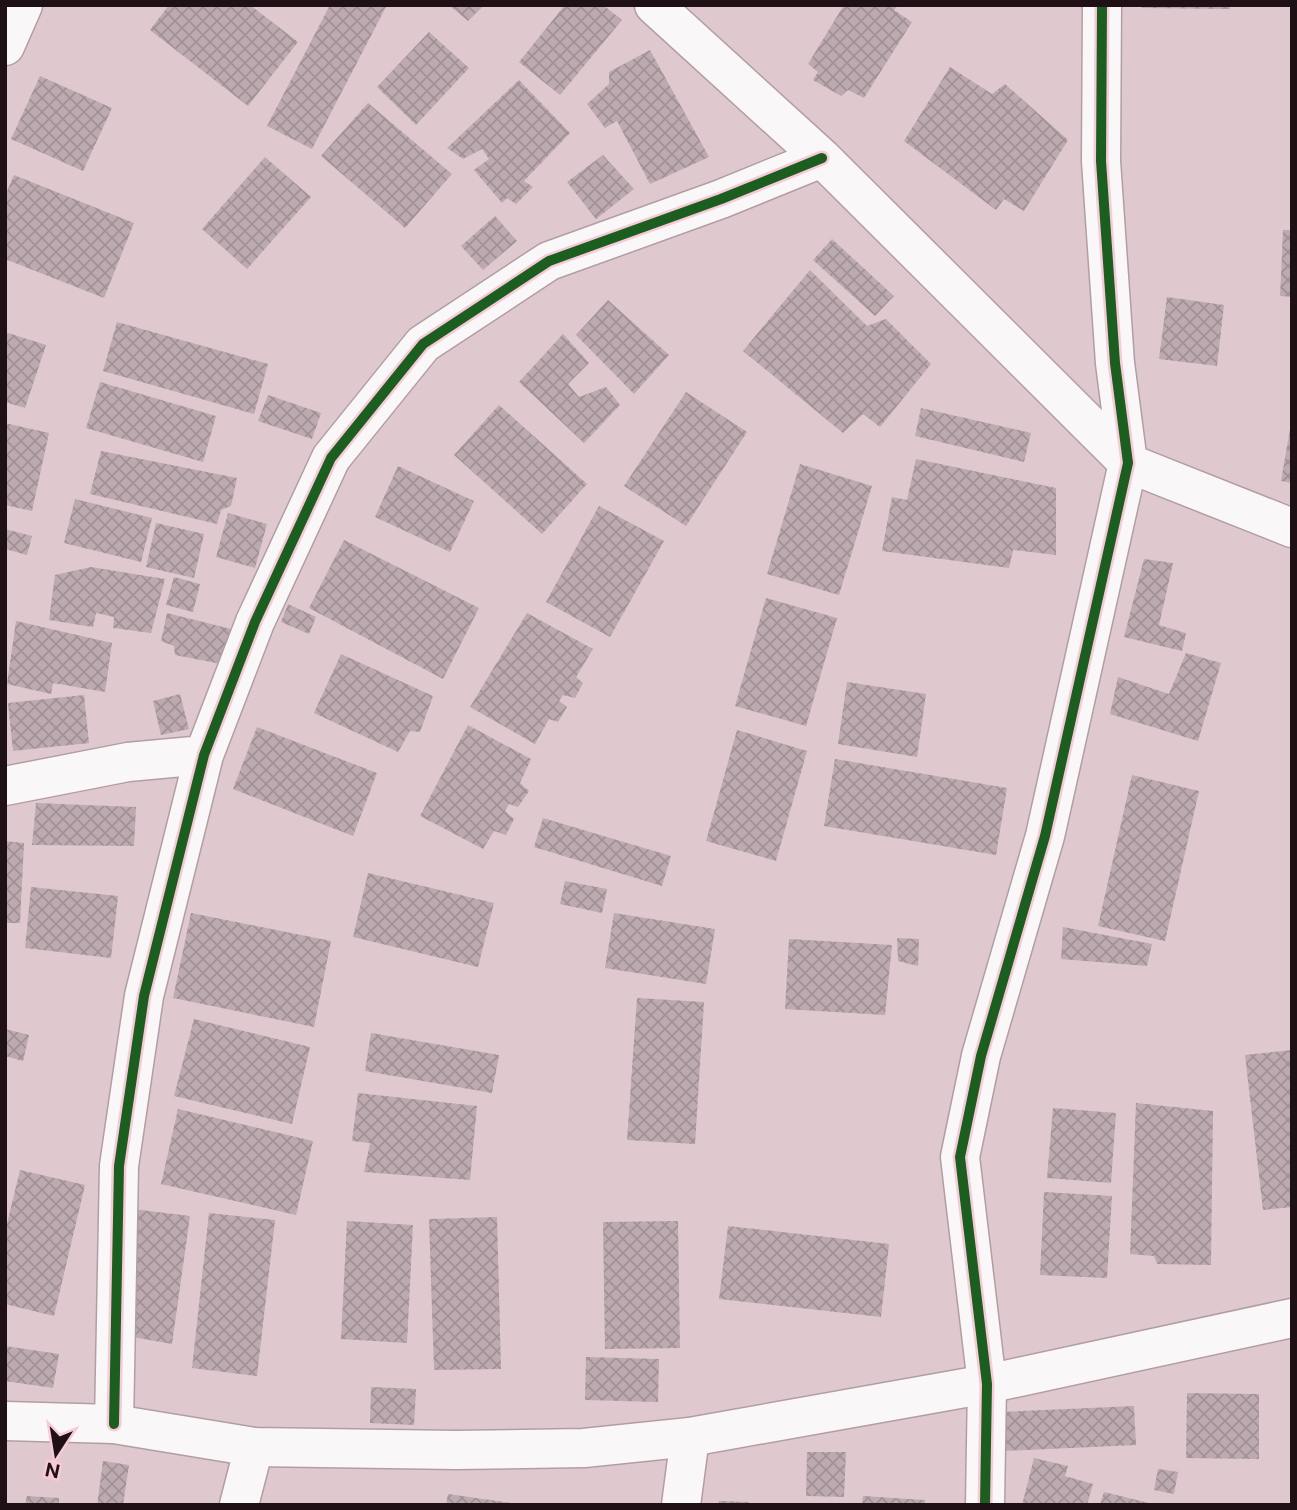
<svg xmlns="http://www.w3.org/2000/svg" width="1297" height="1510" viewBox="0 0 1297 1510" font-family="'Public Sans',sans-serif">
  <style>
    .building { fill: url(#building-cross-hatch) }
    .lines { fill: none; stroke-linecap: round; stroke-linejoin: round }
    .minor-casing { stroke: #b19ea4; stroke-width: 41 }
    .tertiary-casing { stroke: #b19ea4; stroke-width: 41 }
    .minor { stroke: #faf7f8; stroke-width: 38 }
    .tertiary { stroke: #faf7f8; stroke-width: 38 }
    .cycleway-casing { stroke: #f8cad8; stroke-width: 15 }
    .cycleway { stroke: #1b5e20; stroke-width: 10 }
  </style>
  <defs>
    <pattern id="building-cross-hatch" width="8" height="8" patternUnits="userSpaceOnUse" patternTransform="scale(1.75)"><rect width="8" height="8" fill="#bcaab0"/><path d="M0 0l8 8M0 8l8-8" fill="none" stroke="#a19196"/></pattern>
  </defs>
  <rect width="100%" height="100%" fill="#e0c8cf"/>
  <path class="building" d="M 169,5 L 250,5 L 298,42 L 248,106 L 150,30 Z
    M 330,5 L 387,5 L 312,149 L 267,126 Z
    M 449,5 L 484,5 L 468,21 Z
    M 565,5 L 603,5 L 622,20 L 560,95 L 519,62 Z
    M 844,5 L 898,5 L 894,10 L 912,22 L 864,98 L 848,90 L 841,96 L 813,80 L 818,72 L 808,64 Z
    M 1142,5 L 1230,5 L 1230,9 L 1142,8 Z
    M 429,32 L 469,68 L 416,125 L 377,87 Z
    M 650,50 L 709,157 L 650,184 L 617,121 L 605,128 L 587,104 L 609,84 L 609,72 Z
    M 950,67 L 992,94 L 1005,84 L 1068,140 L 1024,211 L 1004,199 L 996,210 L 904,141 Z
    M 40,76 L 112,108 L 83,171 L 11,139 Z
    M 519,80 L 570,133 L 524,181 L 533,187 L 516,204 L 507,198 L 502,203 L 474,170 L 489,159 L 482,149 L 463,159 L 447,148 Z
    M 368,103 L 452,174 L 405,228 L 321,156 Z
    M 603,155 L 634,189 L 596,219 L 567,182 Z
    M 265,157 L 311,197 L 247,269 L 202,229 Z
    M 14,175 L 134,223 L 104,298 L 5,259 L 5,196 Z
    M 495,216 L 517,241 L 483,270 L 461,246 Z
    M 1283,230 L 1292,230 L 1292,297 L 1280,296 Z
    M 832,239 L 894,296 L 875,316 L 813,260 Z
    M 810,270 L 867,326 L 886,319 L 931,364 L 880,427 L 863,414 L 843,433 L 743,351 Z
    M 1167,297 L 1224,305 L 1217,366 L 1159,359 Z
    M 608,300 L 669,355 L 634,394 L 576,335 Z
    M 117,322 L 268,364 L 254,414 L 103,371 Z
    M 5,332 L 46,345 L 25,408 L 5,402 Z
    M 563,334 L 589,363 L 568,384 L 579,397 L 606,387 L 620,405 L 584,443 L 519,382 Z
    M 100,382 L 216,416 L 203,462 L 86,428 Z
    M 686,392 L 747,432 L 686,526 L 624,486 Z
    M 268,395 L 321,413 L 312,439 L 258,421 Z
    M 499,405 L 587,484 L 542,534 L 454,455 Z
    M 921,408 L 1031,433 L 1024,462 L 915,436 Z
    M 5,423 L 49,433 L 32,511 L 5,505 Z
    M 1290,429 L 1292,429 L 1292,483 L 1281,481 Z
    M 101,451 L 237,478 L 231,506 L 221,510 L 217,524 L 90,494 Z
    M 916,459 L 1056,488 L 1056,555 L 1013,550 L 1009,568 L 882,551 L 892,497 L 907,500 Z
    M 800,464 L 872,486 L 839,595 L 767,574 Z
    M 398,466 L 474,501 L 450,552 L 375,517 Z
    M 75,499 L 152,518 L 141,562 L 64,543 Z
    M 599,506 L 664,541 L 610,637 L 546,602 Z
    M 228,513 L 267,524 L 255,568 L 216,557 Z
    M 156,523 L 204,534 L 194,578 L 146,567 Z
    M 5,529 L 32,536 L 27,555 L 5,549 Z
    M 344,540 L 479,608 L 443,679 L 309,608 Z
    M 1144,559 L 1173,563 L 1159,625 L 1186,633 L 1182,651 L 1124,637 Z
    M 91,567 L 165,579 L 151,633 L 113,628 L 114,617 L 96,613 L 93,627 L 49,620 L 55,575 Z
    M 174,577 L 200,584 L 193,612 L 166,605 Z
    M 766,598 L 837,618 L 806,726 L 735,706 Z
    M 288,604 L 316,617 L 309,634 L 281,622 Z
    M 167,613 L 231,629 L 221,664 L 175,655 L 174,646 L 161,641 Z
    M 527,613 L 593,649 L 576,677 L 583,683 L 575,698 L 563,695 L 559,701 L 567,707 L 558,722 L 549,719 L 535,744 L 470,707 Z
    M 16,621 L 112,643 L 105,692 L 53,683 L 51,694 L 7,684 Z
    M 1186,653 L 1221,663 L 1198,741 L 1110,714 L 1118,677 L 1169,694 Z
    M 341,654 L 433,696 L 420,732 L 410,731 L 398,752 L 314,713 Z
    M 847,682 L 926,694 L 917,757 L 838,744 Z
    M 180,694 L 189,729 L 161,735 L 153,701 Z
    M 84,695 L 89,743 L 13,751 L 8,703 Z
    M 468,725 L 531,759 L 520,783 L 529,791 L 518,807 L 509,804 L 505,811 L 514,819 L 506,835 L 494,831 L 483,849 L 420,816 Z
    M 257,727 L 377,773 L 353,836 L 233,789 Z
    M 737,730 L 807,751 L 776,861 L 706,841 Z
    M 835,759 L 1007,788 L 996,855 L 824,826 Z
    M 1132,775 L 1199,791 L 1165,941 L 1098,926 Z
    M 36,803 L 136,807 L 134,846 L 32,845 Z
    M 543,818 L 671,856 L 662,886 L 534,847 Z
    M 5,841 L 24,843 L 20,923 L 5,923 Z
    M 368,873 L 494,903 L 478,967 L 353,937 Z
    M 565,881 L 607,889 L 602,913 L 560,904 Z
    M 31,887 L 118,896 L 111,958 L 25,948 Z
    M 191,913 L 331,941 L 314,1027 L 173,998 Z
    M 614,913 L 715,929 L 706,984 L 605,968 Z
    M 1063,927 L 1152,944 L 1147,966 L 1061,959 Z
    M 897,938 L 919,939 L 918,966 L 898,961 Z
    M 789,939 L 892,945 L 885,1015 L 785,1009 Z
    M 637,998 L 704,1002 L 695,1144 L 627,1140 Z
    M 194,1019 L 310,1047 L 292,1124 L 174,1096 Z
    M 5,1029 L 29,1035 L 23,1061 L 5,1056 Z
    M 371,1033 L 499,1055 L 492,1093 L 365,1071 Z
    M 1292,1050 L 1292,1207 L 1263,1210 L 1245,1055 Z
    M 358,1093 L 477,1106 L 470,1180 L 364,1172 L 370,1143 L 352,1141 Z
    M 1136,1103 L 1213,1111 L 1211,1265 L 1157,1264 L 1154,1256 L 1130,1254 Z
    M 1053,1108 L 1116,1113 L 1111,1183 L 1047,1178 Z
    M 178,1109 L 313,1141 L 296,1215 L 161,1184 Z
    M 20,1170 L 85,1185 L 54,1316 L 5,1304 L 5,1232 Z
    M 1044,1192 L 1112,1196 L 1107,1278 L 1040,1275 Z
    M 133,1209 L 190,1216 L 172,1344 L 116,1334 Z
    M 209,1213 L 275,1220 L 257,1376 L 192,1368 Z
    M 497,1217 L 501,1369 L 434,1370 L 429,1219 Z
    M 347,1221 L 413,1225 L 407,1343 L 341,1339 Z
    M 678,1221 L 680,1348 L 605,1349 L 603,1222 Z
    M 728,1226 L 889,1244 L 881,1317 L 719,1299 Z
    M 5,1346 L 59,1354 L 53,1388 L 5,1381 Z
    M 586,1357 L 659,1359 L 658,1402 L 585,1400 Z
    M 371,1387 L 416,1389 L 414,1425 L 370,1423 Z
    M 1187,1393 L 1259,1394 L 1259,1459 L 1186,1458 Z
    M 1134,1406 L 1136,1445 L 1003,1451 L 1001,1412 Z
    M 807,1452 L 846,1452 L 844,1497 L 806,1496 Z
    M 1034,1458 L 1068,1466 L 1065,1476 L 1093,1484 L 1087,1505 L 1022,1505 Z
    M 103,1461 L 129,1465 L 123,1505 L 97,1505 Z
    M 1158,1469 L 1178,1472 L 1174,1494 L 1154,1490 Z
    M 1104,1492 L 1153,1504 L 1153,1505 L 1100,1505 Z
    M 448,1494 L 512,1503 L 512,1505 L 446,1505 Z
    M 27,1496 L 59,1498 L 59,1505 L 25,1505 Z
    M 863,1496 L 925,1500 L 925,1505 L 862,1505 Z
    M 719,1501 L 749,1502 L 749,1505 L 719,1505 Z"/>
  <g class="lines">
    <g class="minor-casing">
      <path id="minor" d="M 654,5 L 822,158 L 1128,463 L 1292,528
        M 5,46 L 23,5
        M 5,786 L 128,762 L 204,755
        M 114,1424 L 119,1166 L 144,996 L 204,755 L 255,622 L 331,458 L 423,344 L 549,261 L 721,199 L 822,158
        M 239,1505 L 254,1447
        M 681,1505 L 690,1437
        M 985,1505 L 987,1384 L 960,1157 L 981,1056 L 1045,836 L 1128,463 L 1115,363 L 1101,161 L 1102,5"/>
    </g>
    <g class="tertiary-casing">
      <path id="tertiary" d="M 5,1421 L 114,1424 L 254,1447 L 456,1450 L 584,1448 L 690,1437 L 987,1384 L 1292,1318"/>
    </g>
    <use href="#minor" class="minor"/>
    <use href="#tertiary" class="tertiary"/>
    <g class="cycleway-casing">
      <path id="cycleway" d="M 114,1424 L 119,1166 L 144,996 L 204,755 L 255,622 L 331,458 L 423,344 L 549,261 L 721,199 L 822,158
        M 985,1505 L 987,1384 L 960,1157 L 981,1056 L 1045,836 L 1128,463 L 1115,363 L 1101,161 L 1102,5"/>
    </g>
    <use href="#cycleway" class="cycleway"/>
  </g>
  <rect width="1297" height="1510" fill="none" stroke="#1f1015" stroke-width="14"/>
  <g transform="translate(56 1454) rotate(192)" stroke="#f8cad8" stroke-width="5" paint-order="stroke">
  <path d="M0-5L12 26L0 18L-12 26Z" fill="#1f1015"/>
  <text y="-10" font-size="19" font-weight="bold" text-anchor="middle" fill="#1f1015">N</text>
  </g>
</svg>
